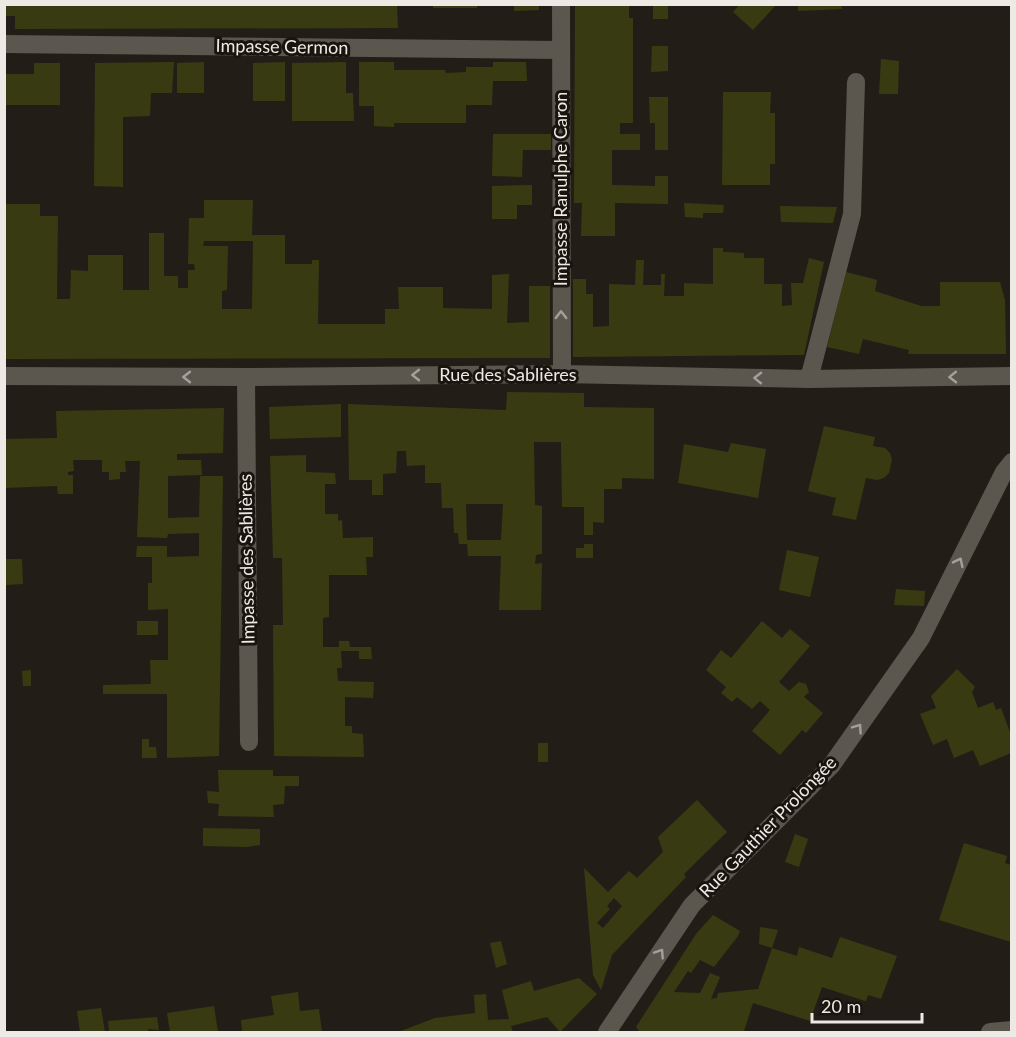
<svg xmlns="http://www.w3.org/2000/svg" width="1016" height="1037" viewBox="0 0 1016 1037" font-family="Lato,sans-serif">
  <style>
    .building { fill: #383b12; fill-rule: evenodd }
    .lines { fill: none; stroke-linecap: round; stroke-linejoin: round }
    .minor { stroke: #5b564e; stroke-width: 18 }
    .oneway { stroke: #a4a09a }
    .labels { text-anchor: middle; stroke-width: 6; stroke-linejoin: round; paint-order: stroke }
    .street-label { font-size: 18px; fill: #edeae5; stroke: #19150e }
  </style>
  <rect width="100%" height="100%" fill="#221e17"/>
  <path class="building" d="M 4,4 L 397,4 L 398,28 L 15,29 L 15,16 L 4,16 Z
    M 514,4 L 539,4 L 539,10 L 514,11 Z
    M 575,4 L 629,4 L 629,18 L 633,18 L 633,123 L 620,123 L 620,134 L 640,134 L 640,150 L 612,150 L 612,185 L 655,186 L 655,176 L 668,176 L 668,204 L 615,203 L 615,236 L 581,236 L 582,203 L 574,203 Z
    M 653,4 L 668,4 L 668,19 L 653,19 Z
    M 740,4 L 777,4 L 753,30 L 733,12 Z
    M 798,4 L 841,4 L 842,9 L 798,11 Z
    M 433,5 L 477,5 L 477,8 L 433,8 Z
    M 652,46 L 668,46 L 668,71 L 651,72 Z
    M 881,59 L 899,61 L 898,94 L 879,94 Z
    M 174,62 L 172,93 L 151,93 L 150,116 L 123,117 L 123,187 L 94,186 L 95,63 Z
    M 204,62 L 204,93 L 177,93 L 177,63 Z
    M 285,62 L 285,101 L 253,101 L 253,63 Z
    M 346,62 L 346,93 L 353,93 L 354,121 L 292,121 L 292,63 Z
    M 359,62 L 394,62 L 394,70 L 445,70 L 446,73 L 466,72 L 466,67 L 493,67 L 493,62 L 526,62 L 527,81 L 493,81 L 492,105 L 466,105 L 466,123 L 394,123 L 394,127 L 374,126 L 374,106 L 359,106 Z
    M 34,63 L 60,63 L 60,105 L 4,105 L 4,74 L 34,74 Z
    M 723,92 L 771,92 L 770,113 L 775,113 L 775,164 L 770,164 L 770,185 L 722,185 Z
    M 649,97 L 668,97 L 668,150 L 655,150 L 655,123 L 650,123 Z
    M 493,134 L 551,134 L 551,150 L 523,150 L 522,177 L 492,176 Z
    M 532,185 L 532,205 L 517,205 L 517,219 L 492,219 L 492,186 Z
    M 204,200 L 253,200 L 252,235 L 285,235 L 285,264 L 312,264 L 312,260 L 319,260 L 318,324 L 385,324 L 385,309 L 399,309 L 398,287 L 443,287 L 443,308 L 492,309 L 492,275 L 509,274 L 507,323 L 529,322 L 529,286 L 550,286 L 550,358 L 5,359 L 5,204 L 40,204 L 40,216 L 58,216 L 57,299 L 70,299 L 71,270 L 88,271 L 88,255 L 123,255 L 123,290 L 149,290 L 149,233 L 164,233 L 164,276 L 178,276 L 178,288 L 188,288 L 188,270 L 195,270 L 194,264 L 188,264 L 189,218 L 204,218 ZM 204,241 L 253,241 L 252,309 L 222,309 L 222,291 L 227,290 L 228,246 L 203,246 Z
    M 684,203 L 724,205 L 723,213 L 703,213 L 703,218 L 685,217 Z
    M 780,206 L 837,207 L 833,223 L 781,222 Z
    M 713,248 L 723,248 L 723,252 L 744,253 L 744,258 L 764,258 L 764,284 L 782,284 L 782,306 L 792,305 L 791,283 L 803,283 L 809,258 L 824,262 L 804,355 L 573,357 L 573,279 L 586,279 L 586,294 L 593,294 L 593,327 L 609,326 L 609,284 L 635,285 L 636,260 L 644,260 L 643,285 L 661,285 L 661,274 L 665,274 L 664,296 L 684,296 L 684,283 L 713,284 Z
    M 846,272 L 877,280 L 875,291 L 921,306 L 940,306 L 940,282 L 1000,282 L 1005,300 L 1006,354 L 908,354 L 909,350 L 863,339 L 859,354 L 827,347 Z
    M 507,392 L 584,393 L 584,407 L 654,408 L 654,479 L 622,478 L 622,489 L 604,489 L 604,523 L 593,522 L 593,535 L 584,535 L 584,507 L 562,507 L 561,442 L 534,442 L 535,505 L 542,506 L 542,554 L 536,555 L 535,564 L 542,563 L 541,610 L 499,610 L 501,556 L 468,556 L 467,544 L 459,544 L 458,533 L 454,533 L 453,508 L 442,508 L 441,483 L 425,483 L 425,465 L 407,466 L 406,451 L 397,451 L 396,473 L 383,474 L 383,495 L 372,495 L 372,480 L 349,480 L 348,404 L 506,410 ZM 466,504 L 503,504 L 501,540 L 467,540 Z
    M 341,404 L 341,437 L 270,439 L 269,407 Z
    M 224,408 L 223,453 L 177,454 L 177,460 L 201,460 L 202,475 L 168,476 L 168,518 L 199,517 L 200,476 L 223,476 L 219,756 L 167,758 L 167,694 L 103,694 L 103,685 L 151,684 L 150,660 L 168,660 L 168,609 L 148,610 L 148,583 L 152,583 L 152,557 L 136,557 L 137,546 L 167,546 L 167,557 L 199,556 L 199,533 L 168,534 L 167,538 L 137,537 L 140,461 L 125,461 L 126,472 L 120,472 L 120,479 L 109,480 L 109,472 L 102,472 L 102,460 L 73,460 L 74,471 L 68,472 L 68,475 L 73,475 L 73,494 L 58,494 L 57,486 L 4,488 L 4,439 L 57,438 L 56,411 Z
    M 824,426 L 875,437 L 873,446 L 885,448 L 890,453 L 892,460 L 889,473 L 884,478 L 877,480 L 866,478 L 856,520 L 832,515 L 836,498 L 808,491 Z
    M 731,443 L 766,449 L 758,498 L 678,483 L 684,444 L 728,452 Z
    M 306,455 L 306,472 L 335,473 L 336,484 L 325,484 L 325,514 L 338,514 L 338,521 L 342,520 L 343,538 L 373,537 L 373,557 L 366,557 L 367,575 L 329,575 L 329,617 L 323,618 L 323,647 L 339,647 L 339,641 L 349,641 L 350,647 L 371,647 L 372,659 L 359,659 L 359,651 L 341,651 L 342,668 L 337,668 L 338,681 L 374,682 L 373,698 L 345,697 L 345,726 L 352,726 L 352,733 L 363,734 L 364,757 L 274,756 L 273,625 L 283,625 L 282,558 L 273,558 L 270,456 Z
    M 584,544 L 593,544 L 593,558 L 576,558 L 576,548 L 584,548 Z
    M 787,550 L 819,557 L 810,597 L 779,590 Z
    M 4,559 L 22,559 L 23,584 L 5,585 Z
    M 896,589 L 925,591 L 924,606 L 894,605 Z
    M 137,621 L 158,621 L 158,635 L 137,635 Z
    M 762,621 L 782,638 L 790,629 L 810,646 L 779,682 L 789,691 L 799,682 L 806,684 L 809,692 L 804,697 L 823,713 L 806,733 L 802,730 L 780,755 L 752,731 L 770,710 L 760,701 L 752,709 L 737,697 L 732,702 L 721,693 L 726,687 L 706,670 L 721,650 L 731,658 Z
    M 957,669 L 975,687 L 972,692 L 978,708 L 993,702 L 996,710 L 1001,708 L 1011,735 L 1011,753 L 980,766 L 973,750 L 954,758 L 947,739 L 933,745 L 920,714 L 936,708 L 931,696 Z
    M 31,670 L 31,686 L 23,686 L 22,671 Z
    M 142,739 L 149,739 L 149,747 L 156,747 L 157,758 L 142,758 Z
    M 538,743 L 548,743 L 548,762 L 538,762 Z
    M 218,770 L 273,770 L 273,776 L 299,776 L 299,786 L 285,786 L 284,804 L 273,805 L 274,817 L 218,816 L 219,804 L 208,803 L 207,791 L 219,792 Z
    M 697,800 L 727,832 L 684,874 L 686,877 L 612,955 L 601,990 L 593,975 L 584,868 L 608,892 L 629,871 L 637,878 L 663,852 L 658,837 ZM 614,898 L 622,906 L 603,928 L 597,923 L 610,909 L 607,906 Z
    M 203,828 L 260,829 L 260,845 L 247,847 L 203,846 Z
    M 795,834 L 808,839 L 799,867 L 785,862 Z
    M 964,843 L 1007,856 L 1005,863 L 1011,865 L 1011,942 L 939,920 Z
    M 713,915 L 740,931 L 738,936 L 714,967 L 700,960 L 691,973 L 688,971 L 674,992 L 700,993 L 710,973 L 720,977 L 711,999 L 717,998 L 718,993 L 758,989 L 772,948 L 797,956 L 799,947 L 832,958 L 840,937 L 897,956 L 881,999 L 868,995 L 866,1001 L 865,1001 L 822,987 L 810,1021 L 753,1003 L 744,1031 L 640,1032 L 636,1027 L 696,934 Z
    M 760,927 L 778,930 L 772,948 L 759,944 Z
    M 501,941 L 507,964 L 496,968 L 490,943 Z
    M 579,978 L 597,994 L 560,1032 L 547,1017 L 511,1026 L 513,1032 L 398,1032 L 435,1018 L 475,1013 L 474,995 L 486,994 L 488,1020 L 509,1019 L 502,990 L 531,981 L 534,991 Z
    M 298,992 L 300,1011 L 319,1009 L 322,1032 L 242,1032 L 241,1020 L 274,1015 L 271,996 Z
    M 214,1006 L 218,1032 L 170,1032 L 167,1013 Z
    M 101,1008 L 105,1032 L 80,1032 L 77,1011 Z
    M 157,1017 L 159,1030 L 148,1029 L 149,1032 L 109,1032 L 108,1021 Z"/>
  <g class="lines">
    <path class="minor" d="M 561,4 L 562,374
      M 4,44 L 560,50
      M 4,376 L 246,377 L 562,374 L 809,379 L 1012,376
      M 246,377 L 249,742
      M 809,379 L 852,214 L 856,82
      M 607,1032 L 692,905 L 831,766 L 921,638 L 1004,472 L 1012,462
      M 990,1032 L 1012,1030"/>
  </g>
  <defs><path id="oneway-chevron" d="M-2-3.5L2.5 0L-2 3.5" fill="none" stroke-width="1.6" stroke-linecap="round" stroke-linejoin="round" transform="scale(1.5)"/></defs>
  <g class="oneway">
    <use href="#oneway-chevron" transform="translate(561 315) rotate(-90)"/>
    <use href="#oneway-chevron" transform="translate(416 375) rotate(180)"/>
    <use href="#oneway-chevron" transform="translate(187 377) rotate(-180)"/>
    <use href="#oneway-chevron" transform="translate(953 377) rotate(179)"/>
    <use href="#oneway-chevron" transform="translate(758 378) rotate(-179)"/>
    <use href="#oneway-chevron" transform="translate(959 562) rotate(-64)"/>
    <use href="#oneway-chevron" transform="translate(858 728) rotate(-55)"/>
    <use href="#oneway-chevron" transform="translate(660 953) rotate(-56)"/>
  </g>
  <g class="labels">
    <g class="street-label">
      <text transform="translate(282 47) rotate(1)" y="6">Impasse Germon</text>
      <text transform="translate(561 189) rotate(-90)" y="6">Impasse Ranulphe Caron</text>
      <text x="508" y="381">Rue des Sablières</text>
      <text transform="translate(247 559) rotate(-91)" y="6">Impasse des Sablières</text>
      <text transform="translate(768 827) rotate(-46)" y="6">Rue Gauthier Prolongée</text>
    </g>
  </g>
  <rect width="1016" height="1037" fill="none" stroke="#edeae5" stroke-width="12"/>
  <path d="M812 1013v9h110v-9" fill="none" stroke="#edeae5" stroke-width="3"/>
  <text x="821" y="1013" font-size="18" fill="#edeae5" stroke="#19150e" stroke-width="4.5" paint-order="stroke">20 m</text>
</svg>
